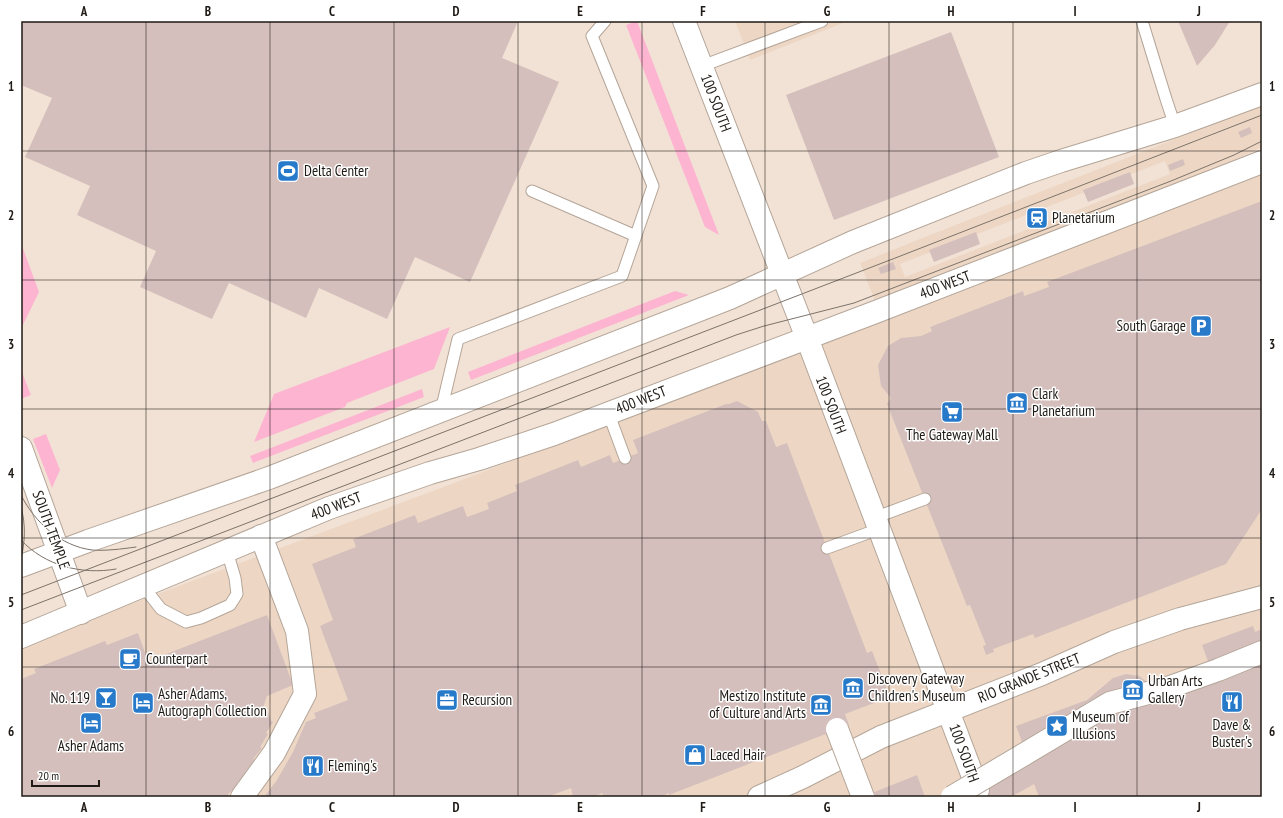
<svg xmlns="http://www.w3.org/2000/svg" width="1283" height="818" viewBox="0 0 1283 818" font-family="'PT Sans Narrow',sans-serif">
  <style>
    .built { fill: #edd7c4; fill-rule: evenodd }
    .green { fill: #fdb4d1 }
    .building { fill: #d4bfbc }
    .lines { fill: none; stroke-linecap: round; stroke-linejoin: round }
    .lane-casing { stroke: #b4a598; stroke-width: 13 }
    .street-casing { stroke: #b4a598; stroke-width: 24 }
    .secondary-casing { stroke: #b4a598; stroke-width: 24 }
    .lane { stroke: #fff; stroke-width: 11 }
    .street { stroke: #fff; stroke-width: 22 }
    .secondary { stroke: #fff; stroke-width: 22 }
    .tram { stroke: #7d736a; stroke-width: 1 }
    .street-bridge-casing { stroke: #b4a598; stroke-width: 24; stroke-linecap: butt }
    .street-bridge { stroke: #fff; stroke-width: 22 }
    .grid { fill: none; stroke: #1f1a15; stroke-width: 1; stroke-opacity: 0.55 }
    .labels { text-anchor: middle; stroke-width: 3; stroke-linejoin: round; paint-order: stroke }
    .street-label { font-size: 15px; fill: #1f1a15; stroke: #fff }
    .poi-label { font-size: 15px; fill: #1f1a15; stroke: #fff; text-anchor: start }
    .neatline { fill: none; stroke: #1f1a15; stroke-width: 1.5 }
    .grid-label { font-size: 13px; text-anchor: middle; font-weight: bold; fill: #1f1a15 }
  </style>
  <rect width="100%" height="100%" fill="#f2e2d5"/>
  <path class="built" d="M 735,21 L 848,21 L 750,60 Z
    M 1262,105 L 1262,147 L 1239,158 L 1084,221 L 875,301 L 860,263 L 930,235 ZM 1165,161 L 1170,174 L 905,277 L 900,264 Z
    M 1262,175 L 1262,797 L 21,797 L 21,645 L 438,489 Z"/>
  <path class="green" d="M 637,21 L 719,235 L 705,227 L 626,25 Z
    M 21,243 L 39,292 L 21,329 Z
    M 675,291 L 689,295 L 471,380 L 468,372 Z
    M 450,327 L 434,369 L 347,403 L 345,407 L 254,442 L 274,394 Z
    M 21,370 L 31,395 L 21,399 Z
    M 422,389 L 424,397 L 253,463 L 250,456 Z
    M 46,434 L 60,470 L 52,488 L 33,439 Z"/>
  <path class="building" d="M 21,21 L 518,21 L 502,58 L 559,82 L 470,282 L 415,257 L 387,319 L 319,288 L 306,318 L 229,283 L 212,319 L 140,287 L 156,251 L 77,215 L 90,186 L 25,157 L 52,98 L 21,85 Z
    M 1178,21 L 1230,21 L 1215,45 L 1197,66 Z
    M 951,32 L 999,157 L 834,220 L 786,95 Z
    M 1250,127 L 1252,133 L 1241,138 L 1238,132 Z
    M 1183,159 L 1185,165 L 1170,171 L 1168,165 Z
    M 1130,172 L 1134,184 L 1088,202 L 1083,190 Z
    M 1262,201 L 1262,509 L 1226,564 L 1035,638 L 1033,634 L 993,649 L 994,652 L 986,655 L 983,646 L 986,645 L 970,605 L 967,606 L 887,404 L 891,398 L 881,386 L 878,365 L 888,346 L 901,338 L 921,336 L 932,331 L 930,327 L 1023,291 L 1024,296 L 1049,287 L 1047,282 Z
    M 976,232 L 980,244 L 934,262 L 929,250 Z
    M 893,262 L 896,269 L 881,274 L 878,268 Z
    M 737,401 L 758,412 L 762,421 L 766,421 L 776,447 L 787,443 L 867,653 L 872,651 L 890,697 L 845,714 L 849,725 L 669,795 L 669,793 L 660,797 L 604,797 L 602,793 L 593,797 L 573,797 L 571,788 L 547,797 L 264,797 L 277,780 L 293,752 L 306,722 L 316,718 L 314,713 L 348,700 L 320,626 L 333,620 L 312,564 L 356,547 L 353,539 L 415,515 L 418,523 L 463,506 L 467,517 L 489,509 L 487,503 L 517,491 L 515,485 L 578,460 L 581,467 L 610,455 L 613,463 L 638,453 L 633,440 L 726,404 L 729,404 Z
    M 267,615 L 293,685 L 267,696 L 261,713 L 268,711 L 271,721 L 273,722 L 266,733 L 268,734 L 260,747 L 262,748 L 253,759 L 255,760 L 246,771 L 247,773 L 237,783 L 239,785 L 228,794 L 229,796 L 227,797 L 21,797 L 21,679 L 36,673 L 34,669 L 105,641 L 107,645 L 138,633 L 148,661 Z
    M 1253,626 L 1255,632 L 1262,629 L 1262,797 L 1039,797 L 1034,784 L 1011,797 L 966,797 L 1024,747 L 1016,726 L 1087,700 L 1113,678 L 1126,674 L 1139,676 L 1151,685 L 1209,664 L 1202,645 Z
    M 917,775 L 925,797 L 868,797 L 867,795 Z"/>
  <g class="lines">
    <g class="lane-casing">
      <path id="lane" d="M 1142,21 L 1166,99 L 1175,126
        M 702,66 L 822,21
        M 532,191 L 636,236
        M 441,411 L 458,339 L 622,276 L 653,186 L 592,36 L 605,21
        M 608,412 L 625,458
        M 874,518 L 925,499
        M 827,548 L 879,529
        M 143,586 L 161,609 L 186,622 L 201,618 L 230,605 L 237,594 L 235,578 L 227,551"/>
    </g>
    <g class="street-casing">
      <path id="street" d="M 807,338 L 978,790
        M 1023,755 L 1110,703 L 1167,688 L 1218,670 L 1262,652
        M 242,797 L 274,753 L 305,694 L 297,631 L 261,536
        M 759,797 L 803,777 L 881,737 L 1042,674 L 1114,642 L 1180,619 L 1262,597"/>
    </g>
    <g class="secondary-casing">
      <path id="secondary" d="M 684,21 L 807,338
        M 21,448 L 81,613
        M 21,566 L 88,541 L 269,478 L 730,298 L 853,242 L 1026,173 L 1061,161 L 1175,126 L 1262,94
        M 21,637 L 329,508 L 430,473 L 479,459 L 554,434 L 873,313 L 1262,162"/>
    </g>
    <use href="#lane" class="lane"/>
    <use href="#street" class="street"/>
    <use href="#secondary" class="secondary"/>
    <path class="tram" d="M 21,495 C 35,523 61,546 92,550 C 107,551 121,549 136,547
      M 21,507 C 26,525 25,542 21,559
      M 21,540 C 45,566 82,575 116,569
      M 21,595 L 903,255 L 1262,115
      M 21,610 L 736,335 L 764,326 L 854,303 L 1171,181 L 1234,155 L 1262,141"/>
    <g class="street-bridge-casing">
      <path id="street-bridge" d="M 837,729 L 863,797
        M 952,797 L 1023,755"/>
    </g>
    <use href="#street-bridge" class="street-bridge"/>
  </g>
  <path class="grid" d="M 146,21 L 146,797M 270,21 L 270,797M 394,21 L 394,797M 518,21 L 518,797M 642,21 L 642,797M 765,21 L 765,797M 889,21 L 889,797M 1013,21 L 1013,797M 1137,21 L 1137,797M 21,151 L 1262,151M 21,280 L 1262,280M 21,409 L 1262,409M 21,538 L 1262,538M 21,667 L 1262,667"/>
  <defs>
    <g id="stadium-square" transform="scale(1.15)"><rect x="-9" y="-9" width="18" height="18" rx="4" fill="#277ac9" stroke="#fff"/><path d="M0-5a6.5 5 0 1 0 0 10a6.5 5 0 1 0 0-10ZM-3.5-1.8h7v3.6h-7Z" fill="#fff"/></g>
    <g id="station-square" transform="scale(1.15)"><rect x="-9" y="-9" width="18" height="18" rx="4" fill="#277ac9" stroke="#fff"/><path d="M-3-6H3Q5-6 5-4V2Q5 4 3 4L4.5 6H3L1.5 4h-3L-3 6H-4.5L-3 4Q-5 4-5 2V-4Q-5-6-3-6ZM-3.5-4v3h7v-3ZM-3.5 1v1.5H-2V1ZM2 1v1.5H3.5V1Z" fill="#fff"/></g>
    <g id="parking-square" transform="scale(1.15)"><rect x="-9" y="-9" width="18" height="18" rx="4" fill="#277ac9" stroke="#fff"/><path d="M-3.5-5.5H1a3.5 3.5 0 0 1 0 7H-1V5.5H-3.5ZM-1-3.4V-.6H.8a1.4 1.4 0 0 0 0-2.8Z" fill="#fff"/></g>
    <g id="museum-square" transform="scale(1.15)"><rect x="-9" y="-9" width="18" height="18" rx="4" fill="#277ac9" stroke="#fff"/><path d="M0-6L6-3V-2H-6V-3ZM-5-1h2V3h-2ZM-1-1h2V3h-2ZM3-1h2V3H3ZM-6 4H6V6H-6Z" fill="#fff"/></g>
    <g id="supermarket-square" transform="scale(1.15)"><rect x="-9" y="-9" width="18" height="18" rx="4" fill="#277ac9" stroke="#fff"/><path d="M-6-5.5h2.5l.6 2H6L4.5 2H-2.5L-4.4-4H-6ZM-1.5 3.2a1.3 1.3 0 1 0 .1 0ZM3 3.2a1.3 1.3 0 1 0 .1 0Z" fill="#fff"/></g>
    <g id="cafe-square" transform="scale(1.15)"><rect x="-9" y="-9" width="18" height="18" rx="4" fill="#277ac9" stroke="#fff"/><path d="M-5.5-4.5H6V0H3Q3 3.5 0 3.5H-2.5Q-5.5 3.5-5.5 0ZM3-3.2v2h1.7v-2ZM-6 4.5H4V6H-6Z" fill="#fff"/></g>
    <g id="bar-square" transform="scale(1.15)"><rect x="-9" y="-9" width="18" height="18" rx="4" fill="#277ac9" stroke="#fff"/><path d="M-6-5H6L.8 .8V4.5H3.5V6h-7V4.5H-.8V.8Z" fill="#fff"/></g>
    <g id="office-square" transform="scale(1.15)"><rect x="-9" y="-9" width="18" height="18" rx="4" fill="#277ac9" stroke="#fff"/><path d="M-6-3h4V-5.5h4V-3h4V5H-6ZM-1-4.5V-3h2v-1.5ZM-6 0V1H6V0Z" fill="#fff"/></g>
    <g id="restaurant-square" transform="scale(1.15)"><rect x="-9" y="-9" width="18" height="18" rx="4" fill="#277ac9" stroke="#fff"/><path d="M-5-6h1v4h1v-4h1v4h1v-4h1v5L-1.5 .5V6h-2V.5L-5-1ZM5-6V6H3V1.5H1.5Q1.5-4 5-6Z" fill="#fff"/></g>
    <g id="hotel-square" transform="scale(1.15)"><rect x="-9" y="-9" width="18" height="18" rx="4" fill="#277ac9" stroke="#fff"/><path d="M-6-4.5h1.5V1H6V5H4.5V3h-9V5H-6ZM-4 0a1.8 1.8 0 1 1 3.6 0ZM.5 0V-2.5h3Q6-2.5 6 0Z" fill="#fff"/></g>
    <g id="sight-square" transform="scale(1.15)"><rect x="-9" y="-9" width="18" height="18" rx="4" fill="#277ac9" stroke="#fff"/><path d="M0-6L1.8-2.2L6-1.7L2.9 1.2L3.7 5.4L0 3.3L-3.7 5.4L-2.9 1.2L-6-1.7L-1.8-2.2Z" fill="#fff"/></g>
    <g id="shop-square" transform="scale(1.15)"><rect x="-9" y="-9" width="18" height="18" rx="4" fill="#277ac9" stroke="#fff"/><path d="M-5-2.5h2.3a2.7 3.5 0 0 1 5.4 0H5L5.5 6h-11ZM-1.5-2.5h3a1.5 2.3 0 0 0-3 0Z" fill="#fff"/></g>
  </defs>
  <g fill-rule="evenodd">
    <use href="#stadium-square" x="288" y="171"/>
    <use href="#station-square" x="1037" y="218"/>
    <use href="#parking-square" x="1201" y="326"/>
    <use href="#museum-square" x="1017" y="403"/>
    <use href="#supermarket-square" x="952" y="412"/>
    <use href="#cafe-square" x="130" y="659"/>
    <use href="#museum-square" x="853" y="688"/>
    <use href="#museum-square" x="1133" y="690"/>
    <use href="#bar-square" x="106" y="698"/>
    <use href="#office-square" x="447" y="700"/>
    <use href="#restaurant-square" x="1232" y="702"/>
    <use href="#hotel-square" x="143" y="703"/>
    <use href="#museum-square" x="821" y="705"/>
    <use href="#hotel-square" x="91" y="723"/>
    <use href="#sight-square" x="1057" y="726"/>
    <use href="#shop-square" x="695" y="755"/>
    <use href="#restaurant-square" x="313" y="766"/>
  </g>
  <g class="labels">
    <g class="street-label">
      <text transform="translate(716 103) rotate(69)" y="5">100 SOUTH</text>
      <text transform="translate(945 285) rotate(-21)" y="5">400 WEST</text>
      <text transform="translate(641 400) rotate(-21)" y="5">400 WEST</text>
      <text transform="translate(831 405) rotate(69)" y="5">100 SOUTH</text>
      <text transform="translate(336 506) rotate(-21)" y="5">400 WEST</text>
      <text transform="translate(51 530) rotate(70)" y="5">SOUTH TEMPLE</text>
      <text transform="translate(1029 678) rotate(-22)" y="5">RIO GRANDE STREET</text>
      <text transform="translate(964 753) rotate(70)" y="5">100 SOUTH</text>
    </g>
    <g class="poi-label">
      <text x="304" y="176">Delta Center</text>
      <text x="1052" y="223">Planetarium</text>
      <text x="1186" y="331" text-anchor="end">South Garage</text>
      <text x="1032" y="399">Clark<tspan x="1032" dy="17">Planetarium</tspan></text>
      <text x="952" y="440" text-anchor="middle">The Gateway Mall</text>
      <text x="146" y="664">Counterpart</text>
      <text x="868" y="684">Discovery Gateway<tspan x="868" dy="17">Children's Museum</tspan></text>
      <text x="1148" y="686">Urban Arts<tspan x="1148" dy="17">Gallery</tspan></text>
      <text x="158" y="699">Asher Adams,<tspan x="158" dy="17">Autograph Collection</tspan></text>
      <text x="806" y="701" text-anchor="end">Mestizo Institute<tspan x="806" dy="17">of Culture and Arts</tspan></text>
      <text x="90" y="703" text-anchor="end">No. 119</text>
      <text x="462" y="705">Recursion</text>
      <text x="1072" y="722">Museum of<tspan x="1072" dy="17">Illusions</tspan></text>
      <text x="1232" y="730" text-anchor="middle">Dave &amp;<tspan x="1232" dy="17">Buster's</tspan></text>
      <text x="91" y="751" text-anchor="middle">Asher Adams</text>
      <text x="710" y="760">Laced Hair</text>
      <text x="328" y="771">Fleming's</text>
    </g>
  </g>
  <rect width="1283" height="818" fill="none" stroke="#ffffff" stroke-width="44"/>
  <path d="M32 780v6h67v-6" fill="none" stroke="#1f1a15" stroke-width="2"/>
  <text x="38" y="780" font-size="12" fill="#1f1a15" stroke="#ffffff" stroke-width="3" paint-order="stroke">20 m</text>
  <rect x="22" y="22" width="1239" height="774" class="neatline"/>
  <g class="grid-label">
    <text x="84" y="16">A</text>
    <text x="208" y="16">B</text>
    <text x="332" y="16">C</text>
    <text x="456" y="16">D</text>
    <text x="580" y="16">E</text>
    <text x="703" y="16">F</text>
    <text x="827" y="16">G</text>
    <text x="951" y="16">H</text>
    <text x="1075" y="16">I</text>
    <text x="1199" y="16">J</text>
    <text x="11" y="91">1</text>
    <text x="1272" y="91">1</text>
    <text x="11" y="220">2</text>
    <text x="1272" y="220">2</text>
    <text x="11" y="349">3</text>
    <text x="1272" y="349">3</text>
    <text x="11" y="478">4</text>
    <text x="1272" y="478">4</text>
    <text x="11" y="607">5</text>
    <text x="1272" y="607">5</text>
    <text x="11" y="736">6</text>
    <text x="1272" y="736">6</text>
    <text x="84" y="812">A</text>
    <text x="208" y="812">B</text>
    <text x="332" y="812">C</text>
    <text x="456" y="812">D</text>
    <text x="580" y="812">E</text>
    <text x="703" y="812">F</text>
    <text x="827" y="812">G</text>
    <text x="951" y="812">H</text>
    <text x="1075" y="812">I</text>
    <text x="1199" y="812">J</text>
  </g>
</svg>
